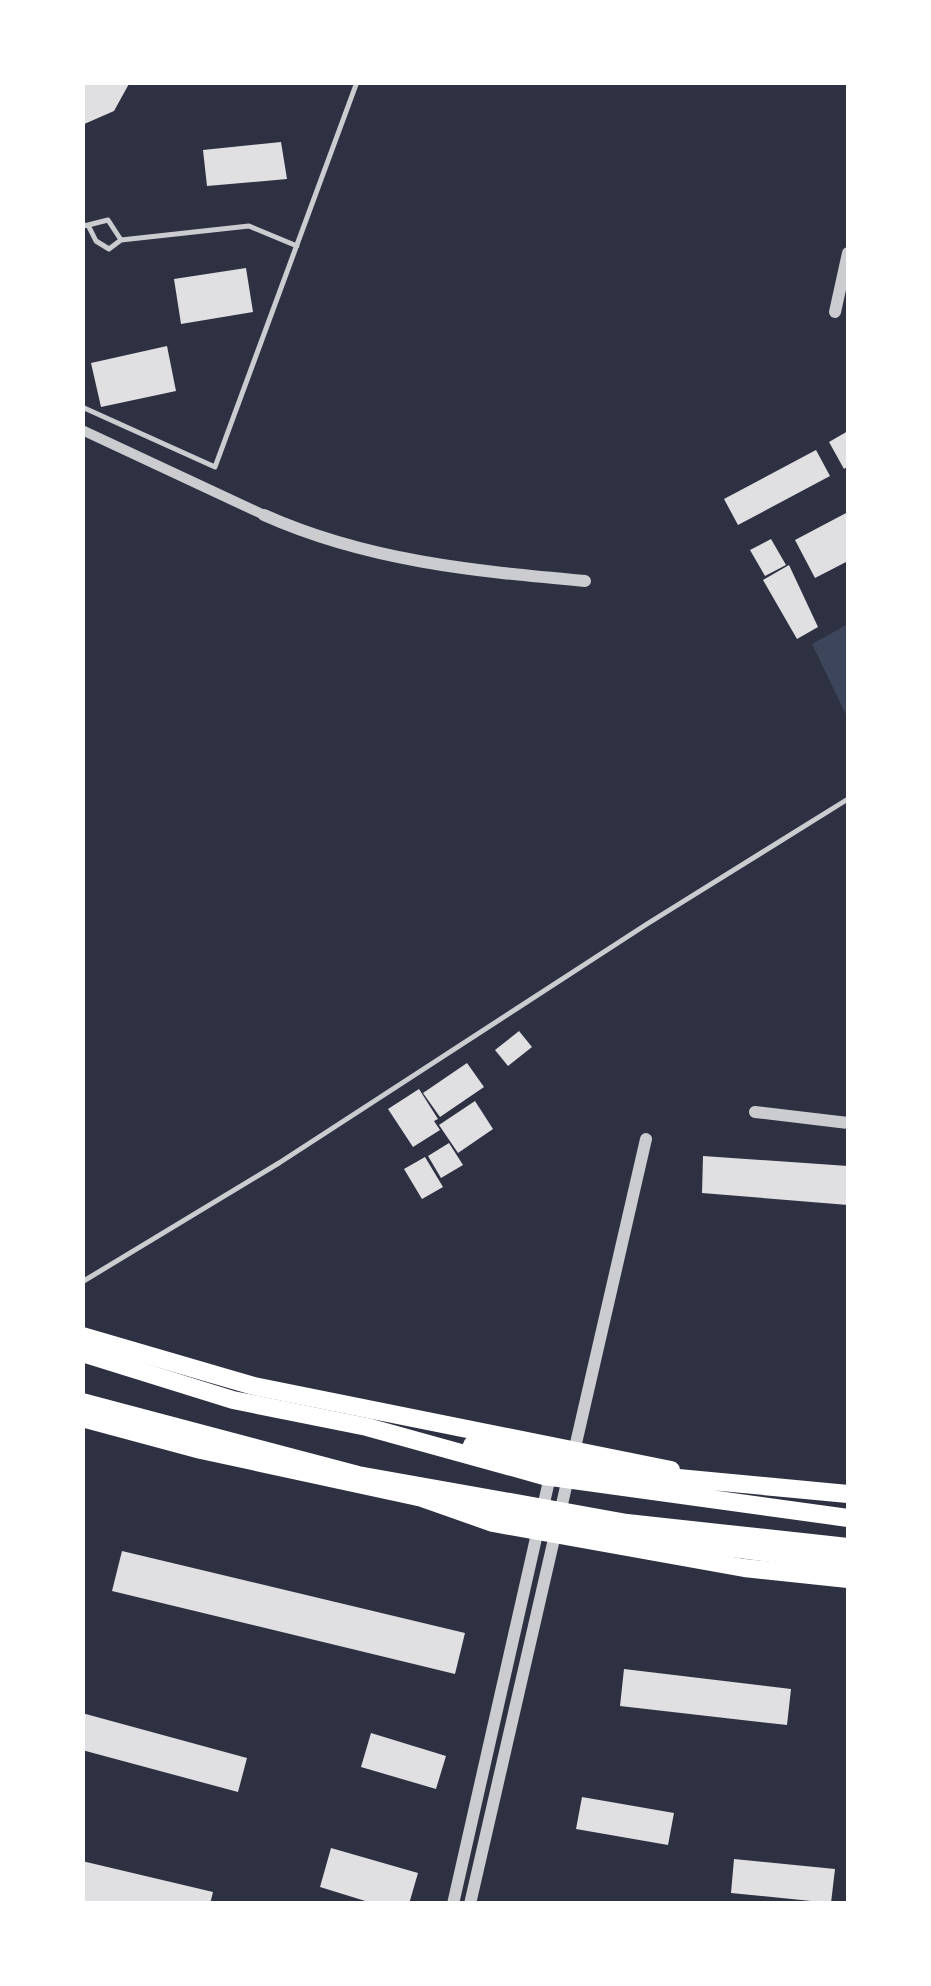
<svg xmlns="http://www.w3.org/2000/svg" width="931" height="1986" viewBox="0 0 931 1986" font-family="Overpass,sans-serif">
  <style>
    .green { fill: #3c4559 }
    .building { fill: #e0e0e3 }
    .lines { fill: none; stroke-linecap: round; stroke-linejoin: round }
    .service { stroke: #caccd0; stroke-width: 5 }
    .minor { stroke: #caccd0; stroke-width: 10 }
    .tertiary { stroke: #caccd0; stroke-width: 12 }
    .primary { stroke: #fff; stroke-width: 18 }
    .trunk { stroke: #fff; stroke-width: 18 }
  </style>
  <rect width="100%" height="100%" fill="#2d3142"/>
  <path class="green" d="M 848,624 L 848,719 L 812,644 Z"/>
  <path class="building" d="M 82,82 L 130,82 L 114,111 L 82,125 Z
    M 281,142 L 287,179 L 207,186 L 203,150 Z
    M 246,268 L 253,312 L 181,324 L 174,279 Z
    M 167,346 L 176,391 L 101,407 L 91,363 Z
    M 848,431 L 848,466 L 844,469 L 829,442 Z
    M 816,450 L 830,476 L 738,525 L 724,499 Z
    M 848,512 L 848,561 L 815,578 L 795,540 Z
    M 771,539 L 786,565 L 765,576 L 750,550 Z
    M 789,565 L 818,627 L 797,639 L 763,580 Z
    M 519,1031 L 532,1047 L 508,1066 L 495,1050 Z
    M 467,1063 L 484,1087 L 440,1117 L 423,1093 Z
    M 419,1089 L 438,1119 L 434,1121 L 440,1130 L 413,1147 L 388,1109 Z
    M 475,1101 L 493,1129 L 458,1153 L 439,1125 Z
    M 449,1143 L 463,1165 L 441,1178 L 428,1156 Z
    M 703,1156 L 848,1166 L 848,1205 L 702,1193 Z
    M 425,1157 L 443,1187 L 422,1199 L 404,1169 Z
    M 122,1551 L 465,1633 L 455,1674 L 112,1591 Z
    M 624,1669 L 791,1689 L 787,1725 L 620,1706 Z
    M 82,1713 L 247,1758 L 238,1792 L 82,1750 Z
    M 371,1733 L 446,1756 L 436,1789 L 361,1767 Z
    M 582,1797 L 674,1813 L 668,1845 L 576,1829 Z
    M 331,1848 L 418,1873 L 409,1904 L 375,1904 L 320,1887 Z
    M 734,1859 L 835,1869 L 831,1903 L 731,1893 Z
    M 82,1861 L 213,1892 L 210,1904 L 82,1901 Z"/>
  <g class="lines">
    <path class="service" d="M 88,225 L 108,220 L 121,240
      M 82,226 L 88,225 L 96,241 L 109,249 L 121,240 L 249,226 L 297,246
      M 82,407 L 215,467 L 357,82
      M 82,1282 L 279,1163 L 647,924 L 848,799"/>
    <path class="minor" d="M 82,430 L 264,515"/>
    <path class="tertiary" d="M 835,312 L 848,253
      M 264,515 C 367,561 474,571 585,581
      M 755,1112 L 848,1123
      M 453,1904 L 551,1472
      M 470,1904 L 646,1139"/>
    <path class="primary" d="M 82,1336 L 254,1386 L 671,1470
      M 82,1418 L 201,1450 L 418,1497
      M 467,1508 L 558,1526 L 848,1563"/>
    <path class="trunk" d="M 82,1353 L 233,1400 L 367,1427 L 544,1476 L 848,1518
      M 82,1402 L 358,1475 L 627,1523 L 848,1547
      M 472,1445 L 636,1474 L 848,1494
      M 405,1492 L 493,1523 L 744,1568 L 848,1579"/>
  </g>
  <rect width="931" height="1986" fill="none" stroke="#ffffff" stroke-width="170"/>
</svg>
